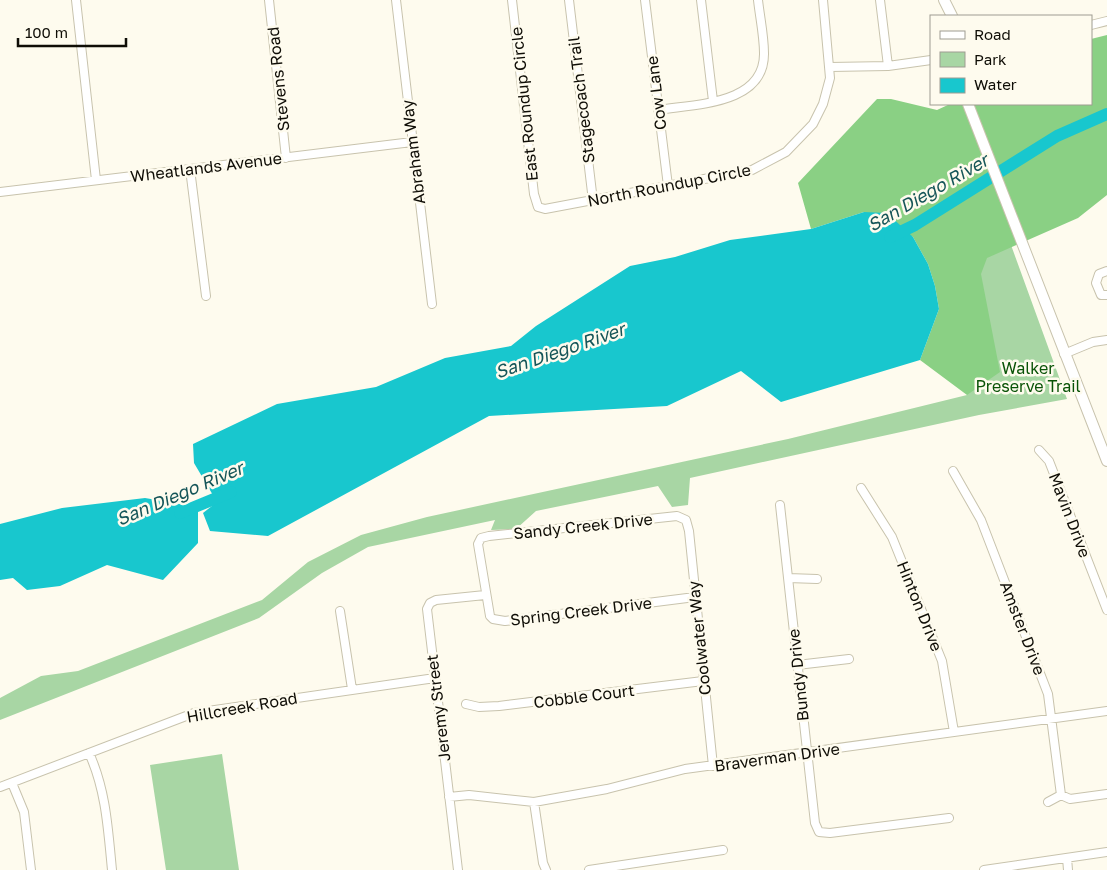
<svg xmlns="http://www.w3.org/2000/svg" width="1107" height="870" viewBox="0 0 1107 870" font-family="'Golos Text',sans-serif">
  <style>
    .green { fill: #a8d6a4 }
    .forest { fill: #8ad084 }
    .water { fill: #18c7ce }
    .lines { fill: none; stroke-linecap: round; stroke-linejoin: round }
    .river { stroke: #18c7ce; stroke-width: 12 }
    .minor-casing { stroke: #c8c3ad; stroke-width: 10 }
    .major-casing { stroke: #c8c3ad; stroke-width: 12 }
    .minor { stroke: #fff; stroke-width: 8 }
    .major { stroke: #fff; stroke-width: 10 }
    .labels { text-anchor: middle; stroke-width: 5; stroke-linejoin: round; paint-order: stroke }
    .street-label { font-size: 16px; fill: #0f0d06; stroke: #fefbee }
    .park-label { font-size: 16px; fill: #095307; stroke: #fefbee }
    .water-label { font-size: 18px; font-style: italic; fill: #155558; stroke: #fefbee }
  </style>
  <rect width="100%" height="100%" fill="#fefbee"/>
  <path class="green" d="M 1011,245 L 1067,399 L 979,415 L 690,478 L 688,505 L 672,507 L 658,486 L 536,511 L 516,529 L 491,530 L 495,520 L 368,547 L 322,573 L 259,618 L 0,720 L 0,698 L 41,676 L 78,671 L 262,600 L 308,562 L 361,535 L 427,517 L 788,439 L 967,395 L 979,255 Z
    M 222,754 L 239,870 L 166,870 L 150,765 Z"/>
  <path class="forest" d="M 1107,35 L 1107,195 L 1078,218 L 987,258 L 981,274 L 1000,372 L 967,395 L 920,360 L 939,309 L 935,286 L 928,264 L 913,237 L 864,212 L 811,229 L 798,183 L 877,99 L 891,99 L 937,110 L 950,104 L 1091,104 L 1091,39 Z"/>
  <path class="water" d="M 864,212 L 887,213 L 913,237 L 928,264 L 935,286 L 939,309 L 920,360 L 781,402 L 741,371 L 667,406 L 489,416 L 268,536 L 210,531 L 203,513 L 217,502 L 194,463 L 193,444 L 277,404 L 376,387 L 445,358 L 511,346 L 536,326 L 630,266 L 675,257 L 730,240 L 811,229 Z
    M 145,498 L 198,507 L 198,543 L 163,580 L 107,565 L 60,586 L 27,590 L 13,578 L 0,580 L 0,524 L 62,508 Z"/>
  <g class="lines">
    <path class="river" d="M 890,237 L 915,225 L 1057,136 L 1107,114
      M 180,513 L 231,492"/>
    <g class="minor-casing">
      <path id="minor" d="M 76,0 L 96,180
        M 269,0 L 286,158
        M 396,0 L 432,304
        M 512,0 L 534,194 L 538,207 L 545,209 L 752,170 L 786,152 L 813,124 L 823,104 L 830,78 L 823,0
        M 569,0 L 593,201
        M 645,0 L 668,186
        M 701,0 L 713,101
        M 880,0 L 888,66
        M 1091,25 L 1107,21
        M 830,67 L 888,66 L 931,60
        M 658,110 C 694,104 765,105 764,53 C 764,36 760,18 758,0
        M 190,169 L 206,296
        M 0,192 L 412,142
        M 1107,271 L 1099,274 L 1096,283 L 1101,295 L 1107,295
        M 1064,354 L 1093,342 L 1107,340
        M 1039,450 L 1049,461 L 1107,610
        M 953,471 L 981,520 L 1048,694 L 1061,795
        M 861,488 L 892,537 L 942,661 L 954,732
        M 780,505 L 815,823 L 819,832 L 830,833 L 949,818
        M 788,578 L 817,579
        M 695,597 L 505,621 L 493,619 L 490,616 L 478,544 L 481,538 L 489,536 L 677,516 L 686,520 L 689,531 L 713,766
        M 340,611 L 352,689
        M 797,665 L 849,659
        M 466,704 L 479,707 L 499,706 L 703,681
        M 89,753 C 106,790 108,829 112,870
        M 12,783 L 24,812 L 31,870
        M 0,787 L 194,713 L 435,678
        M 1061,795 L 1070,799 L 1107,794
        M 449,797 L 469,795 L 534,802 L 607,789 L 685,769 L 1107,711
        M 534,802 L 543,863 L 546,870
        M 1048,802 L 1061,795
        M 1067,858 L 1068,870
        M 458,870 L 427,609 L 430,603 L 436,600 L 485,595
        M 589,870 L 723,850
        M 984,870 L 1107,852"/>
    </g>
    <g class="major-casing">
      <path id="major" d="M 944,0 L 952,16
        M 968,104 L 1107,461"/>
    </g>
    <use href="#minor" class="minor"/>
    <use href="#major" class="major"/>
  </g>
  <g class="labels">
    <g class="street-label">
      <text transform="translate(278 79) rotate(-96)" y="6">Stevens Road</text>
      <text transform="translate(656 93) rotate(-97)" y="6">Cow Lane</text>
      <text transform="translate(581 100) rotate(-97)" y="6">Stagecoach Trail</text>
      <text transform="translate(524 104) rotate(-96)" y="6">East Roundup Circle</text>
      <text transform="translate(413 152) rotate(-97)" y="6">Abraham Way</text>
      <text transform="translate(206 167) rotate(-7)" y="6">Wheatlands Avenue</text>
      <text transform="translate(669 185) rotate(-11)" y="6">North Roundup Circle</text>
      <text transform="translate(1070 515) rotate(69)" y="6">Mavin Drive</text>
      <text transform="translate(583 526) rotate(-6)" y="6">Sandy Creek Drive</text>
      <text transform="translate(920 606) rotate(68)" y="6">Hinton Drive</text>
      <text transform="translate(581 611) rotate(-7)" y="6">Spring Creek Drive</text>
      <text transform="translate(1023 628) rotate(69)" y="6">Amster Drive</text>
      <text transform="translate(699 638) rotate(-96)" y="6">Coolwater Way</text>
      <text transform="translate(798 675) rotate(-96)" y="6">Bundy Drive</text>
      <text transform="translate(584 696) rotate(-7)" y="6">Cobble Court</text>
      <text transform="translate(242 707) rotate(-10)" y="6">Hillcreek Road</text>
      <text transform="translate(438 708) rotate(-97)" y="6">Jeremy Street</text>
      <text transform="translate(777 757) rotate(-8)" y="6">Braverman Drive</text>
    </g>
    <g class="park-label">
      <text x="1028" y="374">Walker<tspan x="1028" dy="18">Preserve Trail</tspan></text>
    </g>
    <g class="water-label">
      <text transform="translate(928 193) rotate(-30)" y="6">San Diego River</text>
      <text transform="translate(560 351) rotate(-19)" y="6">San Diego River</text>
      <text transform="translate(180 494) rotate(-23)" y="6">San Diego River</text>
    </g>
  </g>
  <rect x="930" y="15" width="162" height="90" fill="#fefbee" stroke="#9e9c91"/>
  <rect x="940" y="31" width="25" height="8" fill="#ffffff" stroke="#9e9c91"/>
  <text x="974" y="40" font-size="15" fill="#0f0d06">Road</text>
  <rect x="940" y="52" width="25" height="15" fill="#a8d6a4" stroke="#9e9c91"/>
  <text x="974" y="65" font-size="15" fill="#0f0d06">Park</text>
  <rect x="940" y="78" width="25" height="15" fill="#18c7ce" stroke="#9e9c91"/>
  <text x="974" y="90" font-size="15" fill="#0f0d06">Water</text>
  <path d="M18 38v8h108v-8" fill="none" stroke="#0f0d06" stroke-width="2.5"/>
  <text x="25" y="38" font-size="15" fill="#0f0d06" stroke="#fefbee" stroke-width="4" paint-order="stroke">100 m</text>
</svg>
